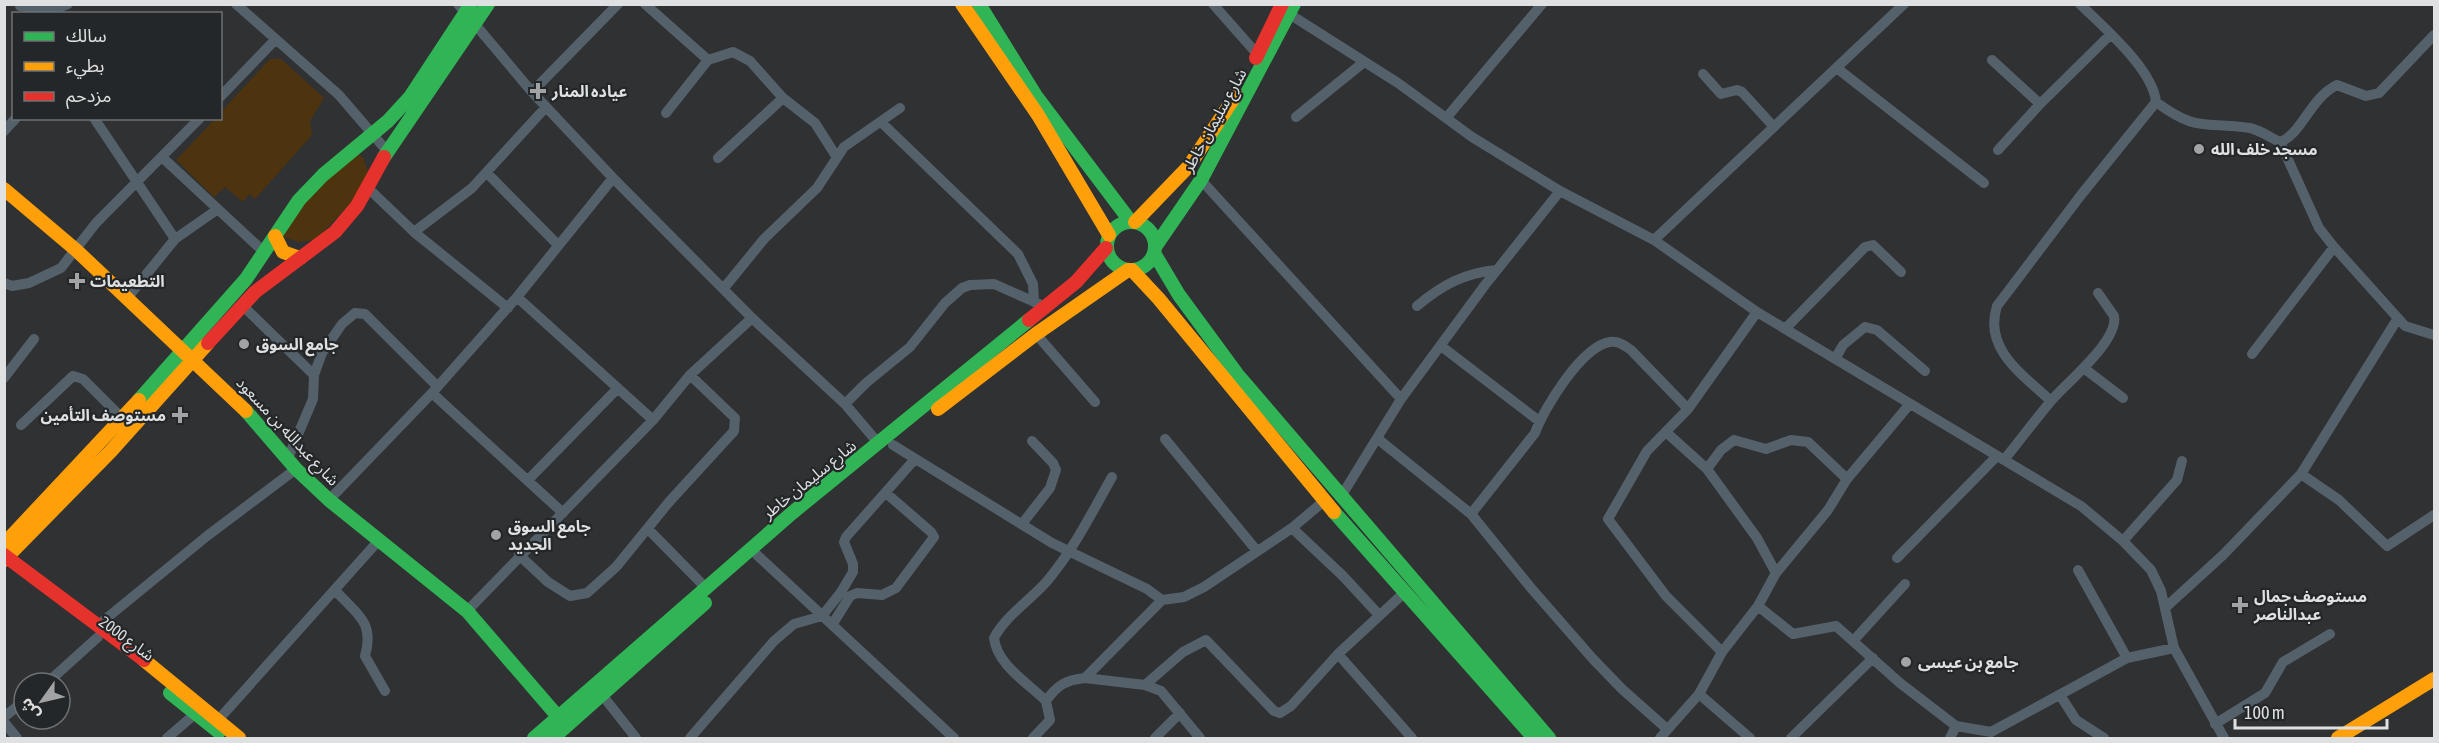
<svg xmlns="http://www.w3.org/2000/svg" width="2439" height="743" viewBox="0 0 2439 743" font-family="'Asap Condensed','Noto Sans Arabic',sans-serif">
  <style>
    .green { fill: #4d340f }
    .lines { fill: none; stroke-linecap: round; stroke-linejoin: round }
    .street { stroke: #54616b; stroke-width: 10 }
    .fast { stroke: #30b455; stroke-width: 14 }
    .slow { stroke: #ff9f0a; stroke-width: 14 }
    .jam { stroke: #e5322d; stroke-width: 14 }
    .poi-dot { fill: #a1a3a4; stroke: #242729; stroke-width: 2 }
    .labels { text-anchor: middle; stroke-width: 4.5; stroke-linejoin: round; paint-order: stroke }
    .poi-label { font-size: 16px; font-weight: bold; fill: #dee0e1; stroke: #242729; text-anchor: start }
    .street-label { font-size: 16px; fill: #dee0e1; stroke: #242729 }
  </style>
  <rect width="100%" height="100%" fill="#2f3132"/>
  <path class="green" d="M 270,59 L 281,59 L 324,98 L 310,121 L 312,135 L 255,199 L 249,194 L 243,202 L 225,187 L 214,197 L 176,160 L 215,119 L 220,118 L 221,112 Z
    M 354,152 L 363,157 L 368,172 L 358,195 L 316,240 L 298,242 L 284,237 L 282,229 L 288,217 Z"/>
  <g class="lines">
    <path class="street" d="M 236,4 L 339,95 L 387,151
      M 458,4 L 532,92 L 613,178 L 752,318 L 845,404 L 879,444
      M 645,4 L 708,60
      M 1213,4 L 1258,55
      M 20,6 L 50,11 L 68,4
      M 1283,10 L 1398,83 L 1472,137 L 1560,191 L 1654,240 L 1757,312 L 2081,506 L 2123,541 L 2151,570 L 2161,591 L 2174,648 L 2224,738
      M 1992,60 L 2040,104
      M 1838,69 L 1984,183
      M 1703,74 L 1721,94 L 1737,90 L 1742,92 L 1774,127
      M 532,92 L 618,4
      M 220,97 L 275,40
      M 2156,102 C 2198,133 2204,121 2250,128 C 2260,130 2271,138 2280,142 C 2302,134 2310,98 2337,85 L 2366,96 L 2379,93 L 2434,35
      M 666,113 L 708,60 L 733,52 L 750,61 L 783,98 L 815,123 L 836,156
      M 1296,117 L 1364,62
      M 1447,117 L 1542,4
      M 94,118 L 175,239 L 218,209
      M 881,122 L 1018,254 L 1033,284 L 1034,302
      M 4,131 L 16,118
      M 2280,142 L 2319,228 L 2334,247 L 2405,326 L 2434,335
      M 1998,150 L 2040,104 L 2111,34
      M 163,158 L 264,252
      M 718,158 L 783,98
      M 487,173 L 558,245
      M 1201,180 L 1401,399
      M 368,188 L 414,232
      M 1654,240 L 1904,4
      M 4,283 L 12,286 L 29,283 L 61,268 L 96,223 L 200,118
      M 724,288 L 764,239 L 817,188 L 844,147 L 900,108
      M 128,297 L 175,239
      M 517,297 L 653,420
      M 242,305 L 314,375
      M 1417,306 C 1442,285 1464,273 1497,270
      M 508,308 L 414,232 L 472,188 L 546,107
      M 1785,329 L 1865,247 L 1873,245 L 1901,272
      M 1036,334 L 1095,402
      M 1441,346 L 1539,421
      M 2252,354 L 2334,247
      M 1835,359 L 1843,345 L 1865,327 L 1877,330 L 1925,371
      M 2085,369 L 2123,398
      M 4,378 L 34,339
      M 432,393 L 563,513
      M 2051,401 C 2023,375 1983,349 1997,306 L 2081,195 L 2156,102 C 2153,69 2104,28 2080,4
      M 845,404 L 866,383 L 910,347 L 945,303 L 962,288 L 970,285 L 994,284 L 1046,307
      M 21,425 L 73,376 L 83,379 L 123,419
      M 1667,433 L 1707,469 L 1757,538 L 1776,573
      M 1165,439 L 1257,551
      M 1378,439 L 1471,514 L 1531,588 L 1593,659 L 1622,689 L 1667,729
      M 893,445 L 1052,543 L 1147,589 L 1162,600
      M 288,458 L 313,399 L 314,375 L 322,353 L 342,324 L 355,313 L 365,314 L 437,386
      M 2004,460 C 2020,440 2035,420 2051,401 C 2066,383 2119,341 2114,316 L 2098,293
      M 1707,469 L 1721,450 L 1734,440 L 1766,449 L 1791,440 L 1808,442 L 1847,479
      M 2301,474 L 2339,500 L 2387,546 L 2434,515
      M 528,480 L 618,388
      M 1342,495 L 1401,399 L 1485,285 L 1560,191
      M 329,500 L 432,393 L 517,297 L 613,178
      M 1471,514 L 1535,433 C 1544,408 1582,346 1610,342 C 1618,341 1624,345 1631,350 L 1688,409
      M 1022,524 L 1050,488 L 1056,470 L 1053,463 L 1032,441
      M 1292,528 L 1343,576 L 1379,615
      M 648,529 L 706,588
      M 2123,541 L 2177,480 L 2182,461
      M 519,555 L 548,582 L 570,596 L 587,593 L 616,567 L 669,502 L 734,431 L 735,418 L 690,375
      M 757,555 L 954,738
      M 1897,558 L 1997,456
      M 2078,570 L 2127,658
      M 335,590 C 356,614 375,621 365,656 L 385,691
      M 1758,606 L 1793,634 L 1836,626 L 1900,683 L 1956,726 L 1991,732 L 2127,658 L 2174,648
      M 2166,607 L 2223,555 L 2301,474 L 2398,318
      M 467,611 L 653,420 L 690,375 L 752,318
      M 832,625 L 850,596 L 857,593 L 882,595 L 896,588 L 934,537 L 931,532 L 886,493
      M 97,626 L 207,536 L 296,469
      M 1854,640 L 1905,584
      M 1722,652 L 1666,596 L 1608,519 L 1647,451 L 1688,409 L 1757,312
      M 1338,654 L 1412,738
      M 1085,678 L 1145,685 L 1161,691 L 1200,738
      M 47,683 L 98,637
      M 1145,685 L 1183,652 L 1206,640 L 1274,711 L 1280,713 L 1291,706 L 1338,654 L 1406,591
      M 1699,694 L 1750,738
      M 2060,695 L 2076,720 L 2104,738
      M 603,696 L 636,738
      M 1046,701 C 1028,683 997,665 994,638 C 1006,615 1031,600 1048,580 C 1074,549 1092,512 1112,477
      M 4,717 L 24,701
      M 219,719 L 380,539
      M 4,722 L 17,738
      M 2215,724 L 2265,693 L 2283,662 L 2330,634
      M 167,738 L 195,714
      M 690,738 L 774,641 L 794,624 L 822,616 L 841,592 L 853,572 L 853,564 L 844,542 L 846,537 L 915,459
      M 1033,738 L 1050,720 L 1046,701 C 1057,685 1066,680 1085,678 L 1162,600 L 1184,597 L 1204,587 L 1292,528 L 1324,501
      M 1155,738 L 1180,713
      M 1660,738 L 1699,694 L 1722,652 L 1758,606 L 1776,573 L 1828,510 L 1847,479 L 1909,405
      M 1791,738 L 1873,658
      M 1950,738 L 1956,726"/>
    <path class="fast" d="M 979,4 L 1036,96 L 1131,222
      M 384,157 L 488,4
      M1107 246a24 24 0 1 1 48 0a24 24 0 1 1-48 0Z
      M 1155,247 L 1201,180 L 1294,4
      M 1154,253 L 1179,295 L 1237,374 L 1549,738
      M 139,400 L 246,279 L 299,200 L 323,175 L 388,121 L 410,97 L 471,4
      M 246,411 L 296,469 L 329,500 L 467,611 L 566,726
      M 1334,512 L 1534,738
      M 170,693 L 219,732
      M 534,738 L 792,513 L 1029,320
      M 553,738 L 705,603"/>
    <path class="slow" d="M 962,4 L 1038,115 L 1109,235
      M 4,189 L 76,250 L 246,411
      M 1135,222 L 1189,166 L 1236,95
      M 275,236 L 283,252 L 300,258
      M 1132,270 L 1159,299 L 1334,512
      M 938,409 L 1036,334 L 1128,270
      M 4,544 L 139,400
      M 4,560 L 111,451 L 208,343
      M 144,660 L 239,738
      M 2338,738 L 2434,679"/>
    <path class="jam" d="M 1256,58 L 1282,4
      M 1029,320 L 1076,282 L 1106,248
      M 208,343 L 255,292 L 335,232 L 357,206 L 384,157
      M 4,555 L 144,660"/>
  </g>
  <g class="poi-dot">
    <path d="M535 82h6v6h6v6h-6v6h-6v-6h-6v-6h6z"/>
    <circle cx="2199" cy="149" r="6"/>
    <path d="M74 272h6v6h6v6h-6v6h-6v-6h-6v-6h6z"/>
    <circle cx="244" cy="344" r="6"/>
    <path d="M177 406h6v6h6v6h-6v6h-6v-6h-6v-6h6z"/>
    <circle cx="496" cy="535" r="6"/>
    <path d="M2237 596h6v6h6v6h-6v6h-6v-6h-6v-6h6z"/>
    <circle cx="1906" cy="662" r="6"/>
  </g>
  <g class="labels">
    <g class="poi-label">
      <text x="552" y="97">عياده المنار</text>
      <text x="2211" y="155">مسجد خلف الله</text>
      <text x="90" y="287">التطعيمات</text>
      <text x="256" y="350">جامع السوق</text>
      <text x="166" y="421" text-anchor="end">مستوصف التأمين</text>
      <text x="508" y="532">جامع السوق<tspan x="508" dy="18">الجديد</tspan></text>
      <text x="2254" y="602">مستوصف جمال<tspan x="2254" dy="18">عبدالناصر</tspan></text>
      <text x="1918" y="668">جامع بن عيسى</text>
    </g>
    <g class="street-label">
      <text transform="translate(1214 120) rotate(-61)" y="6">شارع سليمان خاطر</text>
      <text transform="translate(288 431) rotate(47)" y="6">شارع عبدالله بن مسعود</text>
      <text transform="translate(809 479) rotate(-39)" y="6">شارع سليمان خاطر</text>
      <text transform="translate(127 638) rotate(36)" y="6">شارع 2000</text>
    </g>
  </g>
  <rect width="2439" height="743" fill="none" stroke="#dee0e1" stroke-width="12"/>
  <rect x="12" y="12" width="210" height="108" fill="#242729" stroke="#6e7173" stroke-width="1.5"/>
  <rect x="24" y="32" width="30" height="9" fill="#30b455" stroke="#6e7173" stroke-width="1.5"/>
  <text x="66" y="42" font-size="18" fill="#dee0e1">سالك</text>
  <rect x="24" y="62" width="30" height="9" fill="#ff9f0a" stroke="#6e7173" stroke-width="1.5"/>
  <text x="66" y="72" font-size="18" fill="#dee0e1">بطيء</text>
  <rect x="24" y="92" width="30" height="9" fill="#e5322d" stroke="#6e7173" stroke-width="1.5"/>
  <text x="66" y="102" font-size="18" fill="#dee0e1">مزدحم</text>
  <g transform="translate(42 701) rotate(236)"><circle r="28" fill="#242729" stroke="#6e7173" stroke-width="1.5"/>
  <path d="M0-4.5L10 22L0 15L-10 22Z" fill="#a1a3a4"/>
  <text y="-9" font-size="16" font-weight="bold" text-anchor="middle" fill="#dee0e1">ش</text>
  </g>
  <path d="M2235 719v9h152v-9" fill="none" stroke="#dee0e1" stroke-width="3"/>
  <text x="2244" y="719" font-size="18" fill="#dee0e1" stroke="#242729" stroke-width="4.5" paint-order="stroke">100 m</text>
</svg>
